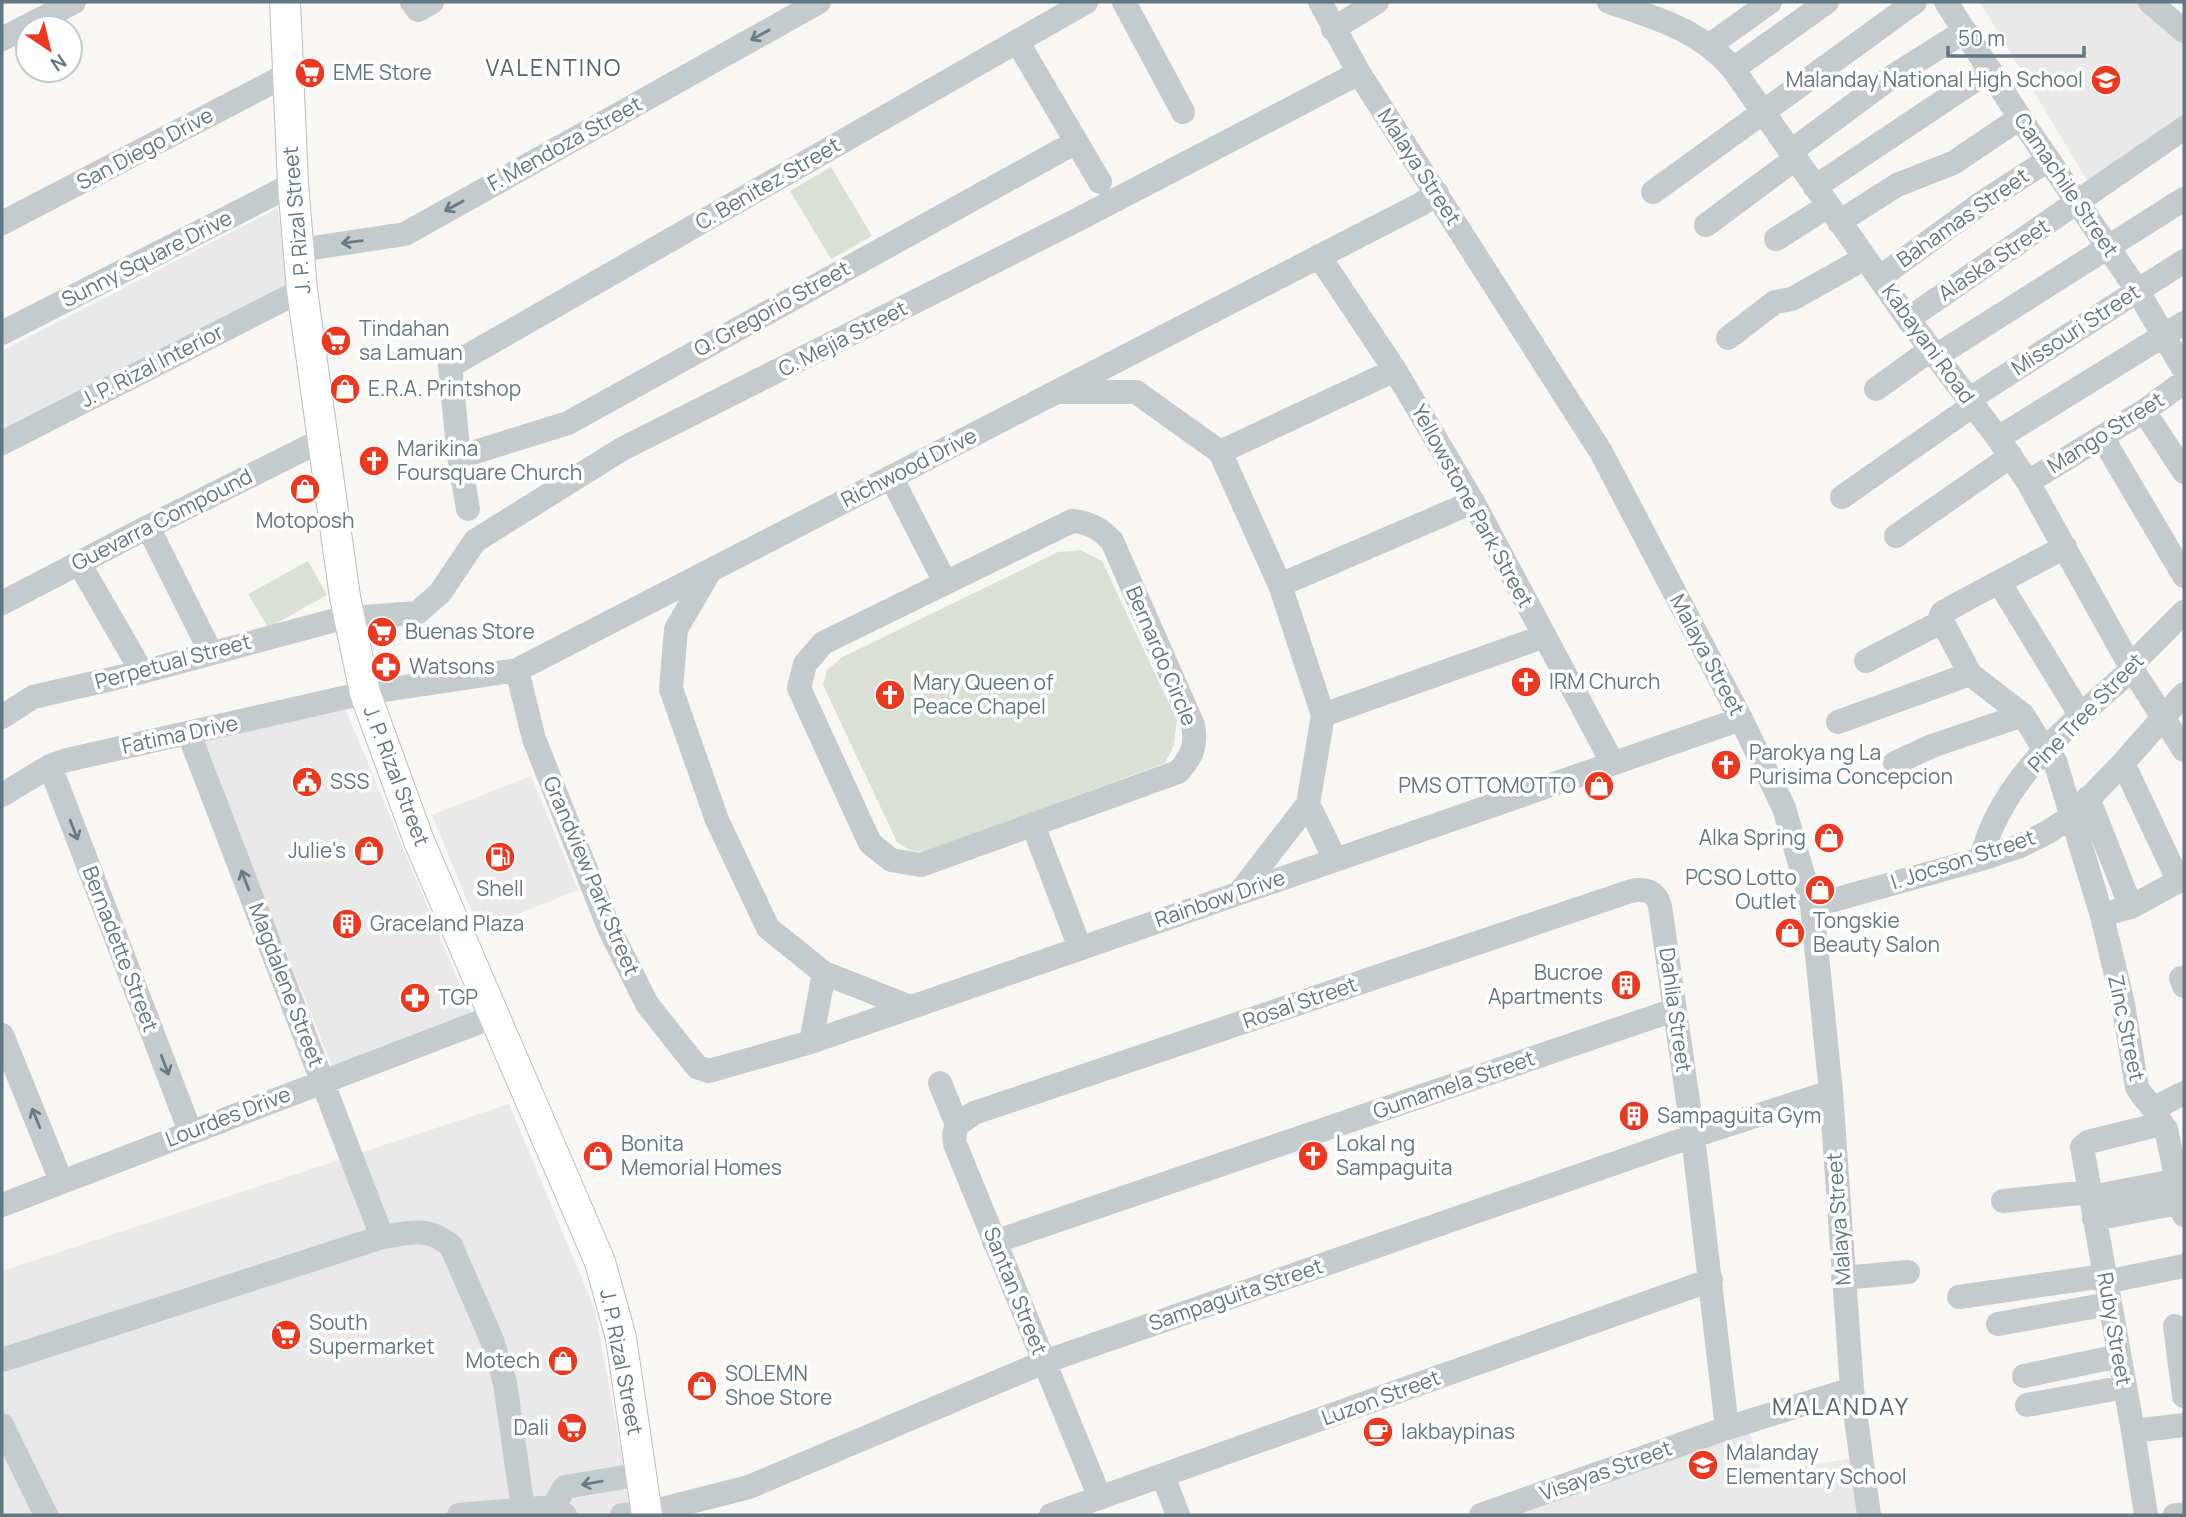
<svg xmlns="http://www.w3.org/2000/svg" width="2186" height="1517" viewBox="0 0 2186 1517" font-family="Manrope,sans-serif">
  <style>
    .built { fill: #e8e9e8 }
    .green { fill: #dae0d5 }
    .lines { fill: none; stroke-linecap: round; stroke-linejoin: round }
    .major-casing { stroke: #b8bdc0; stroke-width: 32 }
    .minor { stroke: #c5cacc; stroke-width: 24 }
    .major { stroke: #fff; stroke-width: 30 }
    .oneway { stroke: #667b85 }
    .labels { text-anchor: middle; stroke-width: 7; stroke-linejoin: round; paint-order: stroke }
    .poi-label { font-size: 21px; fill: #617781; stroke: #fff; text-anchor: start }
    .street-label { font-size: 21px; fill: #617781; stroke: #fff }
    .neighbourhood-label { font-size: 23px; letter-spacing: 2px; fill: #53646c; stroke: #fff }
    .quarter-label { font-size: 24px; letter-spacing: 2px; fill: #53646c; stroke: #fff }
  </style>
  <rect width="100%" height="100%" fill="#f8f7f4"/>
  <path class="built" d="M 1980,2 L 2138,2 L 2184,39 L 2184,120 L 2091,187 Z
    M 278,208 L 287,289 L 2,439 L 2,351 Z
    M 346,710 L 471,1012 L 332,1066 L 201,740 Z
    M 531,776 L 578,890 L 479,930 L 432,815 Z
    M 509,1104 L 595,1310 L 633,1515 L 2,1515 L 2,1271 Z
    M 1749,1429 L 1762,1473 L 1853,1458 L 1860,1515 L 1517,1515 Z"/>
  <path class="green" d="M 831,167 L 872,236 L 831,259 L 790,191 Z
    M 1081,550 L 1102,561 L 1177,720 L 1174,745 L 1165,763 L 924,852 L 909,850 L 897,842 L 823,685 L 827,670 L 841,658 L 1058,552 Z
    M 308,561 L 327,595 L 268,628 L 248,594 Z"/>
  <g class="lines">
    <g class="major-casing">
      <path id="major" d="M 285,2 L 293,184 L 302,290 L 345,597 L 365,693 L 419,841 L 600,1262 L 621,1338 L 647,1515"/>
    </g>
    <path class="minor" d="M 412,2 L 418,10 L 432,2
      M 1124,2 L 1183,112
      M 1320,2 L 1359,73 L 1601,452 L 1741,719 L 1784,808 L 1812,906 L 1831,1092 L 1852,1389 L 1869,1515
      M 1609,2 C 1656,18 1700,30 1733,69 L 1908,319 L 1998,438 L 2028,482 L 2132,669 L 2184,750
      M 1946,2 L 2020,118 L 2137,290 L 2184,370
      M 2150,2 L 2184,31
      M 1333,29 L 1377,2
      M 2,39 L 74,2
      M 1017,41 L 1100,182
      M 1710,45 L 1770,2
      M 1733,69 L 1827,2
      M 1790,152 L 1890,78 L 1965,31
      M 1815,187 L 1990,70
      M 1653,192 L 1915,2
      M 1839,222 L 1897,185 L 1953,163 L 2020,118
      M 2,223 L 288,74
      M 1706,225 L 1795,159
      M 1776,239 L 1828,206
      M 299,250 L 405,234 L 819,2
      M 1319,256 L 1395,370 L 1473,502 L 1612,762
      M 1879,278 L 1983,202 L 2048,160
      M 1908,319 L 2184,128
      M 2,333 L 293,184
      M 1728,338 L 1775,302 L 1792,299 L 1865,258
      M 1876,389 L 1926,353 L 1944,351 L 2184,199
      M 1061,392 L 1136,392 L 1220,452 L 1280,585 L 1323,715 L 1308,804 L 1240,892
      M 1968,400 L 2184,261
      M 2144,411 L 2184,472
      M 2102,437 L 2184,576
      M 1998,438 L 2184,323
      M 2,443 L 302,290
      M 1220,452 L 1395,370
      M 459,457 L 568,423 L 1076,142
      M 891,477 L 945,582
      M 2028,482 L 2144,411 L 2184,382
      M 1842,497 L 1972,406
      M 468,509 L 459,457 L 450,366 L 1086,2
      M 1072,521 C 1088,522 1100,528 1112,541 L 1193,725 C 1197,745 1192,757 1178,772 L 921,865 L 891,860 L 870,843 L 799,688 L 805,664 L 823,643 Z
      M 148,527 L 211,653
      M 1896,536 L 2011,456
      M 2065,547 L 1965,600 L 1942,613 L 1940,617 L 1970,674 L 2023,715 L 2044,749 L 2055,761 L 2102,916 L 2123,1004 L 2137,1087 C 2142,1097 2146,1099 2152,1107 C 2158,1113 2159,1122 2166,1129 L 2184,1215
      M 79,563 L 142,672
      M 710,571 L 676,629 L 671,689 L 717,820 L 768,928 L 824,973 L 910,1007
      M 1999,582 L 2081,716
      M 1280,585 L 1473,502
      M 2,603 L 148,527 L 324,439
      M 1866,661 L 1941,622
      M 517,670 L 534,739 L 610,930 L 647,1004 L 697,1067 L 709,1071 L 811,1042 L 1741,719
      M 1323,715 L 1545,636
      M 2,717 L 33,697 L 142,672 L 339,619 L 417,613 L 440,593 L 475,541 L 622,449 L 1077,220 L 1359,73
      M 1838,722 L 1970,674
      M 189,734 L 382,1237
      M 1895,763 L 1932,746 L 2023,715
      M 2123,763 L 2179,882
      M 50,766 L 190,1131
      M 2,795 L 50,766 L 67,760 L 365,693 L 517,670 L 1421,204 L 1437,193
      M 2088,798 L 2131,907
      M 1308,804 L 1335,859
      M 1033,825 L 1080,948
      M 1981,859 C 2001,777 2073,723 2132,669 L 2138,658 L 2184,612
      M 1812,906 L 1981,859 L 2020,846 L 2048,832 L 2072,816 L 2123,763 L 2184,694
      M 2116,911 L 2131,907 L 2184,878
      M 2181,978 L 2184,986
      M 2,1035 L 61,1181
      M 811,1042 L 824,973
      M 940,1083 L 957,1125 L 954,1135 L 955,1144 L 1100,1498
      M 2154,1108 L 2184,1093
      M 957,1125 L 974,1113 L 1631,891 C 1645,888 1656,891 1660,906 L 1693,1136 L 1727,1428
      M 2091,1197 L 2184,1179
      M 2003,1201 L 2090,1192
      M 2,1205 L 495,1016
      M 2094,1219 L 2184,1202
      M 994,1242 L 1674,1010
      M 1843,1278 L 1908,1272
      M 2105,1282 L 2184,1266
      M 1959,1297 L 2104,1276
      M 1998,1324 L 2109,1304
      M 2175,1326 L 2184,1396
      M 2,1360 L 382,1237 C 409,1233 429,1226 451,1246 L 492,1340 L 505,1383 L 523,1509
      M 2024,1376 L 2119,1356
      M 2027,1405 L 2125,1387
      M 2,1425 L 46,1515
      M 2133,1431 L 2184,1425
      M 1163,1476 L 1178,1515
      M 553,1507 L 565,1487 L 642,1474
      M 459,1515 L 553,1507 L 565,1515
      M 622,1515 L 647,1513 L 749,1487 L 1044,1362 L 1693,1136 L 1831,1092
      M 1051,1515 L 1711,1280
      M 1481,1515 L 1727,1428 L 1852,1389
      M 2146,1515 L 2133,1431 L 2082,1147 L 2088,1142 L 2161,1124
      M 2175,1515 L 2184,1515"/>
    <use href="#major" class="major"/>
  </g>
  <defs><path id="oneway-shaft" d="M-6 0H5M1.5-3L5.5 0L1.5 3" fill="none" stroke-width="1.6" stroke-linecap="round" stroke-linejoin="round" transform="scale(1.75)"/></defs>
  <g class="oneway">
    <use href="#oneway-shaft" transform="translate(760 35) rotate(151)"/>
    <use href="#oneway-shaft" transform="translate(454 206) rotate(151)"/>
    <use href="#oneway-shaft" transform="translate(352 242) rotate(172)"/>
    <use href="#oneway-shaft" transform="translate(74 830) rotate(69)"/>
    <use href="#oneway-shaft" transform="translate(245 880) rotate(-111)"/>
    <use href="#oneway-shaft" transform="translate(165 1065) rotate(69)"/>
    <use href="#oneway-shaft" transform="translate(36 1118) rotate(-112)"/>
    <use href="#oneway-shaft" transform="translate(592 1483) rotate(170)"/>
  </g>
  <defs>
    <g id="supermarket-disc" transform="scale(1.575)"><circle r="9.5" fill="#ed381f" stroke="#fff"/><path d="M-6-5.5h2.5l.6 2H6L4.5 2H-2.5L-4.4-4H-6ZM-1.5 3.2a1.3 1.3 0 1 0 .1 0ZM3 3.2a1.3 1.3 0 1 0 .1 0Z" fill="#fff"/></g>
    <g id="school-disc" transform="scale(1.575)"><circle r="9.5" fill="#ed381f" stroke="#fff"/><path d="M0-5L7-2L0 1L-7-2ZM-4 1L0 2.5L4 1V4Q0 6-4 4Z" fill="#fff"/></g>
    <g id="shop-disc" transform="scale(1.575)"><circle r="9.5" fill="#ed381f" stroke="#fff"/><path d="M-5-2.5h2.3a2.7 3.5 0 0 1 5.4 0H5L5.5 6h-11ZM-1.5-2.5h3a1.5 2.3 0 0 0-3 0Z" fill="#fff"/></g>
    <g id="church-disc" transform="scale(1.575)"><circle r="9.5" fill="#ed381f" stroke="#fff"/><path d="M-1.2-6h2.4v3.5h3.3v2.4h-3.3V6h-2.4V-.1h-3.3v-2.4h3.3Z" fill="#fff"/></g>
    <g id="pharmacy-disc" transform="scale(1.575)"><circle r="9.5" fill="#ed381f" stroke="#fff"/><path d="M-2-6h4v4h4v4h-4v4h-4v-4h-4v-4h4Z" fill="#fff"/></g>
    <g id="civic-disc" transform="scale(1.575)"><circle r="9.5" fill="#ed381f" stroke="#fff"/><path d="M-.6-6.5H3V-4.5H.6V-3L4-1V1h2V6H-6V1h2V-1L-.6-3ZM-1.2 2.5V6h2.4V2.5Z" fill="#fff"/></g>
    <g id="fuel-disc" transform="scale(1.575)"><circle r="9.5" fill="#ed381f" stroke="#fff"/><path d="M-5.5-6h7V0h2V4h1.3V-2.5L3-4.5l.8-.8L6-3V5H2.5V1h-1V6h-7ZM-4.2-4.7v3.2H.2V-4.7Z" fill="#fff"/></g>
    <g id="building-disc" transform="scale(1.575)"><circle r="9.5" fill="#ed381f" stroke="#fff"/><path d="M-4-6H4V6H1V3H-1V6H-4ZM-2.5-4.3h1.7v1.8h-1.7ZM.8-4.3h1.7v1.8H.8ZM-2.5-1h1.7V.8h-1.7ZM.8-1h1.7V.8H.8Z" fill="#fff"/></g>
    <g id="cafe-disc" transform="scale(1.575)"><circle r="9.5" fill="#ed381f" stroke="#fff"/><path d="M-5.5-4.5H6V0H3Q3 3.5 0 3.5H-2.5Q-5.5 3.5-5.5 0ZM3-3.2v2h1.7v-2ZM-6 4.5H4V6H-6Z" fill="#fff"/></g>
  </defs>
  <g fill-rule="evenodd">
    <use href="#supermarket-disc" x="310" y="73"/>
    <use href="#school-disc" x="2106" y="80"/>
    <use href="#supermarket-disc" x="336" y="341"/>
    <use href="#shop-disc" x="345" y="389"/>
    <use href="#church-disc" x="374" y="461"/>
    <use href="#shop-disc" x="305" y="489"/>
    <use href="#supermarket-disc" x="382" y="632"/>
    <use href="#pharmacy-disc" x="386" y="667"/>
    <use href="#church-disc" x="1526" y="682"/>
    <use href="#church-disc" x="890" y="695"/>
    <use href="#church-disc" x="1726" y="765"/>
    <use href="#civic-disc" x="307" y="782"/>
    <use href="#shop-disc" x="1599" y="786"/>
    <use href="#shop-disc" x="1829" y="838"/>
    <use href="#shop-disc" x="369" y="851"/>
    <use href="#fuel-disc" x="500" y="857"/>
    <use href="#shop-disc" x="1820" y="890"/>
    <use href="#building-disc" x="347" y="924"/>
    <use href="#shop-disc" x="1790" y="933"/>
    <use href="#building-disc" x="1626" y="985"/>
    <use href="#pharmacy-disc" x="415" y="998"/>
    <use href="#building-disc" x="1634" y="1116"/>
    <use href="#shop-disc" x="598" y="1156"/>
    <use href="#church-disc" x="1313" y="1156"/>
    <use href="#supermarket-disc" x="286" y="1335"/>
    <use href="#shop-disc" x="563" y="1361"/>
    <use href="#shop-disc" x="702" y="1386"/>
    <use href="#supermarket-disc" x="572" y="1428"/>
    <use href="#cafe-disc" x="1378" y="1432"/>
    <use href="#school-disc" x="1703" y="1465"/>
  </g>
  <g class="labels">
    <g class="poi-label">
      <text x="333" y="80">EME Store</text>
      <text x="2083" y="87" text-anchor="end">Malanday National High School</text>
      <text x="359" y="336">Tindahan<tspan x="359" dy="24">sa Lamuan</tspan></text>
      <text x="368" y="396">E.R.A. Printshop</text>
      <text x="397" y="456">Marikina<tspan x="397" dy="24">Foursquare Church</tspan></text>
      <text x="305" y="528" text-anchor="middle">Motoposh</text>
      <text x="405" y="639">Buenas Store</text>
      <text x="409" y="674">Watsons</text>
      <text x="1549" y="689">IRM Church</text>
      <text x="913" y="690">Mary Queen of<tspan x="913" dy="24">Peace Chapel</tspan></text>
      <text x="1749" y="760">Parokya ng La<tspan x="1749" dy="24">Purisima Concepcion</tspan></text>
      <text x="330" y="789">SSS</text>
      <text x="1576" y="793" text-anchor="end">PMS OTTOMOTTO</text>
      <text x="1806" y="845" text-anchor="end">Alka Spring</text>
      <text x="346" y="858" text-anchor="end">Julie's</text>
      <text x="1797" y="885" text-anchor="end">PCSO Lotto<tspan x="1797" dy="24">Outlet</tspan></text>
      <text x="500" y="896" text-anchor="middle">Shell</text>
      <text x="1813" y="928">Tongskie<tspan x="1813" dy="24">Beauty Salon</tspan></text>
      <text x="370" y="931">Graceland Plaza</text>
      <text x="1603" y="980" text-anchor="end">Bucroe<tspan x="1603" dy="24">Apartments</tspan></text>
      <text x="438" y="1005">TGP</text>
      <text x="1657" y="1123">Sampaguita Gym</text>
      <text x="621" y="1151">Bonita<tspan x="621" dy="24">Memorial Homes</tspan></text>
      <text x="1336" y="1151">Lokal ng<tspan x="1336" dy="24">Sampaguita</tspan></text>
      <text x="309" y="1330">South<tspan x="309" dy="24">Supermarket</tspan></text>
      <text x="540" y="1368" text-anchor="end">Motech</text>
      <text x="725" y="1381">SOLEMN<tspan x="725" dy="24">Shoe Store</tspan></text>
      <text x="549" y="1435" text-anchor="end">Dali</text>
      <text x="1401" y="1439">lakbaypinas</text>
      <text x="1726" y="1460">Malanday<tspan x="1726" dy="24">Elementary School</tspan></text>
    </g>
    <g class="street-label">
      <text transform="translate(565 144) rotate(-29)" y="7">F. Mendoza Street</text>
      <text transform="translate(145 149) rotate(-28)" y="7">San Diego Drive</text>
      <text transform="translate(1419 167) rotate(57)" y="7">Malaya Street</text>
      <text transform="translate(768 184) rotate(-30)" y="7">C. Benitez Street</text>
      <text transform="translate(2066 185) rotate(56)" y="7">Camachile Street</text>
      <text transform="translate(1963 218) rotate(-35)" y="7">Bahamas Street</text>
      <text transform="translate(297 220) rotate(-95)" y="7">J. P. Rizal Street</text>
      <text transform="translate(147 259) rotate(-27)" y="7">Sunny Square Drive</text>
      <text transform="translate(1994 260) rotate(-34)" y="7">Alaska Street</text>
      <text transform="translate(772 309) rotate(-29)" y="7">Q. Gregorio Street</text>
      <text transform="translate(2076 330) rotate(-33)" y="7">Missouri Street</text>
      <text transform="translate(843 339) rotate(-27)" y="7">C. Mejia Street</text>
      <text transform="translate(1928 344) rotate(54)" y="7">Kabayani Road</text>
      <text transform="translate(152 366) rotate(-27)" y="7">J. P. Rizal Interior</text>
      <text transform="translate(2106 433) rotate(-32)" y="7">Mango Street</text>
      <text transform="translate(909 468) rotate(-27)" y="7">Richwood Drive</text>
      <text transform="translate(1472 506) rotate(61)" y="7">Yellowstone Park Street</text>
      <text transform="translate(162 520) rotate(-27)" y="7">Guevarra Compound</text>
      <text transform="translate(1707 655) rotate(62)" y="7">Malaya Street</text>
      <text transform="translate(1161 656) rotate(67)" y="7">Bernardo Circle</text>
      <text transform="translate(173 662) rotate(-15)" y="7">Perpetual Street</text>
      <text transform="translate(2086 713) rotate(-46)" y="7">Pine Tree Street</text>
      <text transform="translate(180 735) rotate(-12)" y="7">Fatima Drive</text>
      <text transform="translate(396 776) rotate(69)" y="7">J. P. Rizal Street</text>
      <text transform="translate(1963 860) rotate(-18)" y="7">I. Jocson Street</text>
      <text transform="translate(591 876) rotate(67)" y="7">Grandview Park Street</text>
      <text transform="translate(1220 899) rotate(-19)" y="7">Rainbow Drive</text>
      <text transform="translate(120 949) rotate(69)" y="7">Bernadette Street</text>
      <text transform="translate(286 985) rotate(69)" y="7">Magdalene Street</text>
      <text transform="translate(1300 1003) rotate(-19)" y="7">Rosal Street</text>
      <text transform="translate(1675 1010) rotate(82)" y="7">Dahlia Street</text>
      <text transform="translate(2126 1028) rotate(78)" y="7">Zinc Street</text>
      <text transform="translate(1454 1085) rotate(-19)" y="7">Gumamela Street</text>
      <text transform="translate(228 1117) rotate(-21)" y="7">Lourdes Drive</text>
      <text transform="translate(1839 1219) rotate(-94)" y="7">Malaya Street</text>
      <text transform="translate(1015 1291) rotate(68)" y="7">Santan Street</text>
      <text transform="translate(1236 1295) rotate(-19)" y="7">Sampaguita Street</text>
      <text transform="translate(2114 1329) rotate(80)" y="7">Ruby Street</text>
      <text transform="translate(621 1362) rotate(79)" y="7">J. P. Rizal Street</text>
      <text transform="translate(1381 1398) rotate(-20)" y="7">Luzon Street</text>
      <text transform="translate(1606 1471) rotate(-20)" y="7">Visayas Street</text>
    </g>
    <g class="neighbourhood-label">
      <text x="554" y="76">VALENTINO</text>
    </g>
    <g class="quarter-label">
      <text x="1841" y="1415">MALANDAY</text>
    </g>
  </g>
  <rect width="2186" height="1517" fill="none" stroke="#617781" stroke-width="7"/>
  <g transform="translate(49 49) rotate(145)"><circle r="33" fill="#ffffff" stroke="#c0c9cd" stroke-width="2"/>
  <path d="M0-5L12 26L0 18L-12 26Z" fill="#ed381f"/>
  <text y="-10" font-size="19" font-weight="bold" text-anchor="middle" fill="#617781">N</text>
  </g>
  <path d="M1948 46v10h136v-10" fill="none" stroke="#617781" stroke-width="3.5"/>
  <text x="1958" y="46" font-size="21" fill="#617781" stroke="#ffffff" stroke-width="5" paint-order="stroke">50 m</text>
</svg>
